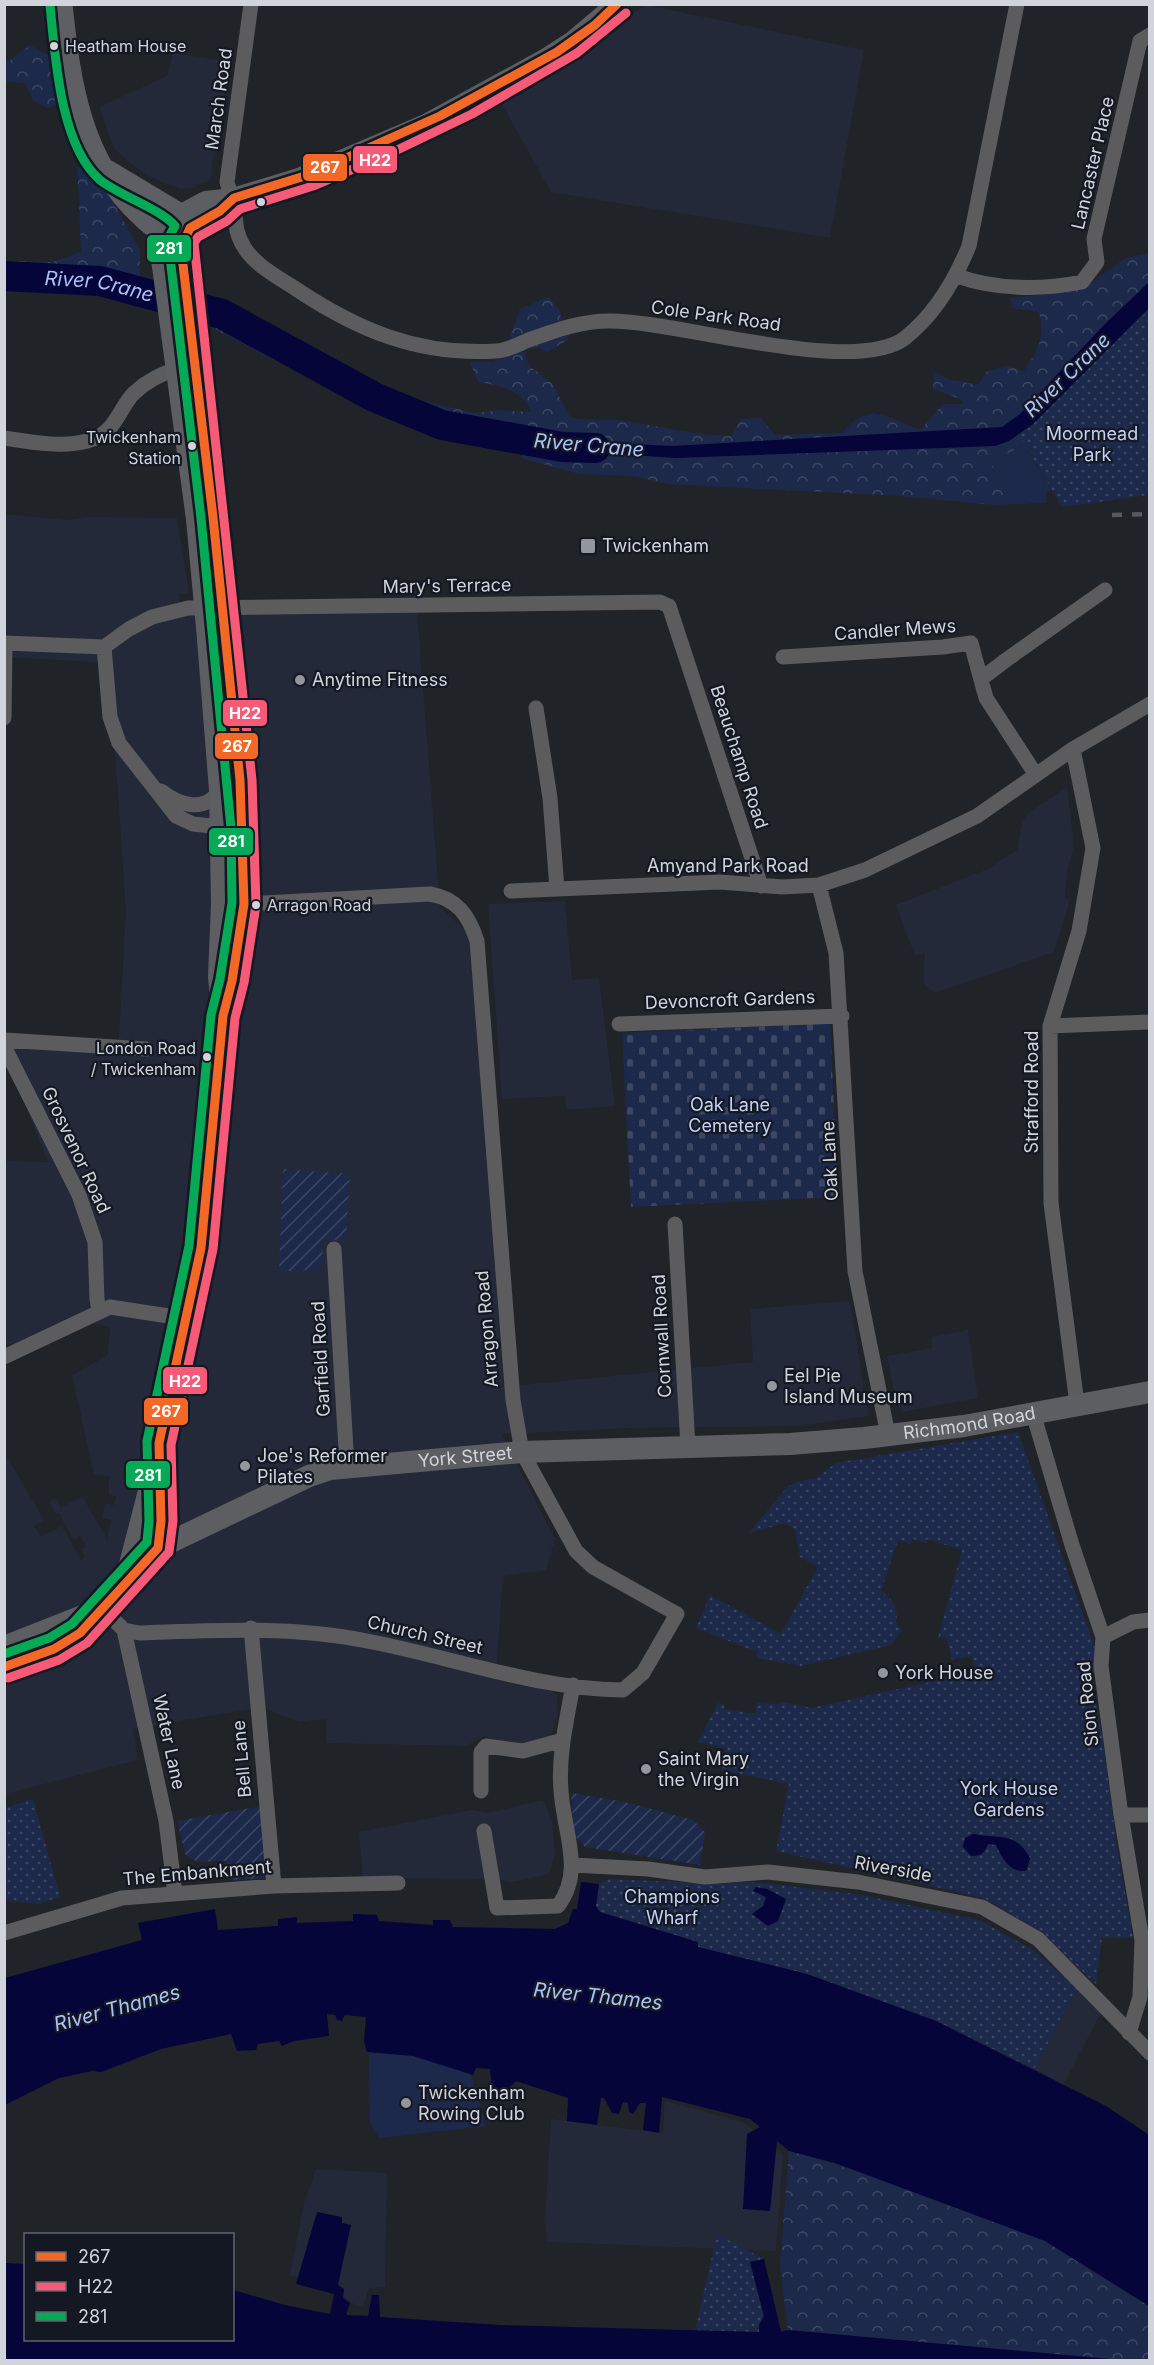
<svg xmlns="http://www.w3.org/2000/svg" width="1154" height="2365" viewBox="0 0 1154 2365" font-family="Inter,sans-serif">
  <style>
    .built { fill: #232938; fill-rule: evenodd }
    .grass { fill: #1d294a }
    .forest { fill: url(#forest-crowns) }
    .cemetery { fill: url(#cemetery-stones) }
    .park { fill: url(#park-dots) }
    .garden { fill: url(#garden-furrows) }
    .water { fill: #050539 }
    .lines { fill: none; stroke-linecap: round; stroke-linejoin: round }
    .river { stroke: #050539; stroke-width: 30 }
    .street { stroke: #5c5c5e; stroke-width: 15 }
    .secondary { stroke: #5d5f63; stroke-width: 21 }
    .primary { stroke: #5c5e61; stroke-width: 22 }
    .rail { stroke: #57595c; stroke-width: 4.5; stroke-dasharray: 10 10; stroke-linecap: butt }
    .primary-bridge { stroke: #5c5e61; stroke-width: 22 }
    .bus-1-casing { stroke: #141823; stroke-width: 14 }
    .bus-2-casing { stroke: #141823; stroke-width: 14 }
    .bus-3-casing { stroke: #141823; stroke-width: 14 }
    .bus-1 { stroke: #f36827; stroke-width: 9 }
    .bus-2 { stroke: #f75a77; stroke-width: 9 }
    .bus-3 { stroke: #06aa56; stroke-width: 9 }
    .bus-dot { fill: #d1d4db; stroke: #141823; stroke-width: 2 }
    .poi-dot { fill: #93969c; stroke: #141823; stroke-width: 2 }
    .labels { text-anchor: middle; stroke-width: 4.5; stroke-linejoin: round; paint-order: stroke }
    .bus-label { font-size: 16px; fill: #d1d4db; stroke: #141823; text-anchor: start }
    .street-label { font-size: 18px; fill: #d1d4db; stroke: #141823 }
    .park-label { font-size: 18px; fill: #c2d1f6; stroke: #141823 }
    .poi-label { font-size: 18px; fill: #d1d4db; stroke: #141823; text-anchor: start }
    .water-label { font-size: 20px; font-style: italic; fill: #abc1f7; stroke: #141823 }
    .line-badge { stroke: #141823; stroke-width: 2 }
    .badge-label { font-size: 16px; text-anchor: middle; font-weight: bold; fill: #fff }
  </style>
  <defs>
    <pattern id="forest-crowns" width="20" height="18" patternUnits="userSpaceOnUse" patternTransform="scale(1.5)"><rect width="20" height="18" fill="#1d294a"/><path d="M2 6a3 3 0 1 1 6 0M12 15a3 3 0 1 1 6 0" fill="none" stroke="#3d4764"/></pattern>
    <pattern id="cemetery-stones" width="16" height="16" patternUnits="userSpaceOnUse" patternTransform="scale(1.5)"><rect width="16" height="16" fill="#1d294a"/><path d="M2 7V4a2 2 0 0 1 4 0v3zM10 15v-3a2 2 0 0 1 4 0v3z" fill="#3d4764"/></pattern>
    <pattern id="park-dots" width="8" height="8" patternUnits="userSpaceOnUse" patternTransform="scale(1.5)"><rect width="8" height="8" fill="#1d294a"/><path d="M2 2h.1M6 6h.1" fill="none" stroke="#3d4764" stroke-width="1.8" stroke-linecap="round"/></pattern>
    <pattern id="garden-furrows" width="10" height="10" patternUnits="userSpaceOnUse" patternTransform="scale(1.5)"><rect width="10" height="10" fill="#1d294a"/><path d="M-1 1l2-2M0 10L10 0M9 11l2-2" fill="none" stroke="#3d4764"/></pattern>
  </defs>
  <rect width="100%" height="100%" fill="#202328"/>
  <path class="built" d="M 646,5 L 864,50 L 830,238 L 551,192 L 500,101 Z
    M 173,53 L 229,62 L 210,181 L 196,185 L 195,188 L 180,189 L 148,176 L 124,158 L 113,147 L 99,107 L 167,76 Z
    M 5,514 L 66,520 L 87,517 L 177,518 L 189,594 L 179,594 L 181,615 L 417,612 L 440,907 L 468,933 L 486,1118 L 503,1387 L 753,1362 L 750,1309 L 850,1301 L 868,1416 L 798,1426 L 631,1428 L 502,1434 L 555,1539 L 546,1570 L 503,1576 L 496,1673 L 512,1681 L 551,1691 L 557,1695 L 558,1713 L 550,1740 L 529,1747 L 483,1737 L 466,1746 L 326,1743 L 326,1719 L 299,1722 L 262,1707 L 133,1729 L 138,1760 L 5,1794 L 4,1452 L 44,1520 L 34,1526 L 41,1537 L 62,1526 L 81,1560 L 85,1557 L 81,1550 L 86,1546 L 80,1536 L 74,1540 L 59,1513 L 56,1514 L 49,1502 L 55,1498 L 61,1508 L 82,1496 L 107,1539 L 111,1520 L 102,1518 L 105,1503 L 114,1505 L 116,1496 L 109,1495 L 109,1476 L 94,1475 L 72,1375 L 108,1355 L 110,1328 L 86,1321 L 14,1344 L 5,1343 L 5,1161 L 48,1162 L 5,1054 L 4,1046 L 118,1052 L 126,912 L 109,663 L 5,657 ZM 223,1140 L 229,1145 L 229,1149 L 219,1249 L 213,1253 Z
    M 1067,787 L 1074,846 L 1067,871 L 1065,898 L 1070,900 L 1054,952 L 935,993 L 923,983 L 925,952 L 915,956 L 896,905 L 990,868 L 1017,850 L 1022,824 L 1028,813 Z
    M 565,901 L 572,980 L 599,978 L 615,1106 L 566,1110 L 565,1096 L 502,1099 L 488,904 Z
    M 968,1330 L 978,1398 L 902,1412 L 896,1401 L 887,1356 L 932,1348 L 931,1337 Z
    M 543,1800 L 552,1820 L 555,1855 L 549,1874 L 509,1883 L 498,1879 L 363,1878 L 359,1832 L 472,1810 L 488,1813 Z
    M 1077,1989 L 1101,2013 L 1063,2085 L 1034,2069 Z
    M 665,2101 L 745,2123 L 783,2155 L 776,2251 L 547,2242 L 545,2218 L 551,2119 L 663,2133 Z
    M 316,2169 L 387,2173 L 385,2287 L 369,2288 L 363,2307 L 355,2305 L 334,2289 L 290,2275 L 304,2203 Z"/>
  <path class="grass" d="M 1030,441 L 1028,451 L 1052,490 L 1047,492 L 1046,503 L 995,505 L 1012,500 L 994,479 L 993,462 Z
    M 368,2017 L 463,2046 L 486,2126 L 379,2138 L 370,2123 Z"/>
  <path class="forest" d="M 30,45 L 53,58 L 58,104 L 48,108 L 34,101 L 25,83 L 5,81 L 5,60 L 9,61 Z
    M 77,157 L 111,198 L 140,251 L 140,280 L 41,284 L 5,283 L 5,261 L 53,262 L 81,252 Z
    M 1149,253 L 1149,314 L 1030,441 L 993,462 L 994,479 L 1014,487 L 1012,500 L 995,505 L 900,496 L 669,484 L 632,476 L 579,474 L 521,458 L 522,454 L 448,432 L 402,422 L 375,412 L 216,330 L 214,303 L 251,316 L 350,373 L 393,394 L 474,413 L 498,410 L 531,412 C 522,389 500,386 478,382 L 470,362 L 494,362 L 504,353 L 520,309 L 549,297 L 559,310 L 568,340 L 547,352 L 537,347 L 524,351 L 529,366 L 552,383 L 570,417 C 589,421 607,418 626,421 C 662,426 694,436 731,436 L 741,419 L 761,418 L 775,435 L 842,433 C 870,400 885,417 920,430 L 943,404 L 964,404 L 960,399 L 933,389 L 934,371 L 947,379 L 978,385 L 987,371 L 1006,366 L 1024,371 C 1039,348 1045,340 1039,312 L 1012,308 L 1010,298 L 1038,295 L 1088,285 L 1126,258 Z
    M 789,2151 C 877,2174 961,2208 1045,2241 L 1149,2306 L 1149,2360 L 1121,2360 L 788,2330 L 780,2263 Z"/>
  <path class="cemetery" d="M 830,1023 L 838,1197 L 631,1207 L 622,1033 Z"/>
  <path class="park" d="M 1149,310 L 1149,495 L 1062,507 L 1019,434 Z
    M 1018,1432 L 1095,1648 L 1093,1688 L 1103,1741 L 1117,1848 L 1133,1938 L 1102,1938 L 1096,1984 L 1037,1929 L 984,1898 L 776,1851 L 789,1784 L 722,1770 L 726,1748 L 698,1742 L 718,1703 L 724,1704 L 724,1709 L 755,1714 L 757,1703 L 780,1704 L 781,1702 L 811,1708 L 976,1672 L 972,1656 L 952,1660 L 946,1637 L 938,1638 L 962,1550 L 927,1539 L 926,1543 L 913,1539 L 911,1544 L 898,1540 L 881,1591 C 893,1599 899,1609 896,1624 L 902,1630 L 891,1645 L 801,1666 L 762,1659 L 756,1656 L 757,1652 L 696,1628 L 710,1595 L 781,1634 L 818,1567 L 800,1557 L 795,1529 L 785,1523 L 749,1533 L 787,1487 L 797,1482 L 816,1478 L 836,1463 Z
    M 33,1799 L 60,1897 L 39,1904 L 5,1901 L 5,1808 Z
    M 609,1879 L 702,1883 L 754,1882 L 856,1894 L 980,1920 L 1036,1952 L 1077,1989 L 1034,2069 L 936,2021 L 807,1974 L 698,1947 L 600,1912 L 596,1906 L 599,1884 Z
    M 717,2234 L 764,2259 L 750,2262 L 764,2317 L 759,2325 L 760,2332 L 695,2331 Z"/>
  <path class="garden" d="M 283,1169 L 350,1174 L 346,1240 L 322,1239 L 323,1264 L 317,1270 L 279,1271 Z
    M 571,1793 L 625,1802 L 693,1820 L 705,1832 L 700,1865 L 585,1847 L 574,1835 Z
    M 262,1806 L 267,1878 L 230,1880 L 227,1861 L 197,1862 L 185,1854 L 177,1821 Z"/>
  <path class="water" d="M 1149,282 L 1149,308 L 1033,424 L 1009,441 L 995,446 L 676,458 L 554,450 L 556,440 L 672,446 L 1002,427 L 1020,414 L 1104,325 Z
    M 973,1834 C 999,1839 1015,1831 1030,1858 L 1027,1870 C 1011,1875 1002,1858 996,1845 L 988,1844 C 985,1853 981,1856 971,1856 L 963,1847 L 965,1838 Z
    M 581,1882 L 599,1884 L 596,1906 L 600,1912 L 698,1942 L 698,1947 L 807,1974 L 936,2021 L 1106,2106 L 1149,2135 L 1149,2306 L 1045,2241 L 835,2163 L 789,2151 L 777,2141 L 770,2211 L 743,2209 L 747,2134 L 760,2127 L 750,2119 L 662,2097 L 659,2133 L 643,2130 L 646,2103 L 640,2103 L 633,2114 L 629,2112 L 628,2103 L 623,2102 L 619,2114 L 612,2113 L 604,2098 L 601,2098 L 597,2125 L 567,2121 L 568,2098 L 516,2081 L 505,2092 L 492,2089 L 490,2069 L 476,2068 L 473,2075 L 413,2056 L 367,2052 L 364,2042 L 366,2017 L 345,2015 L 342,2021 L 337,2020 L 335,2015 L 327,2014 L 329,2036 L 294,2041 L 282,2046 L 279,2041 L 258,2044 L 256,2050 L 237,2051 L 231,2034 L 161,2049 L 101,2072 L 92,2071 L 59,2078 L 5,2105 L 5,1978 L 142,1940 L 138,1923 L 215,1909 L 218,1930 L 278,1926 L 278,1919 L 297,1917 L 297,1923 L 353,1921 L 353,1914 L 377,1915 L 379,1921 L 433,1925 L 433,1920 L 450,1920 L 453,1927 L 555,1929 L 568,1923 L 573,1909 L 577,1909 Z
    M 756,1887 L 767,1889 L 786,1899 L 778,1921 L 768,1926 L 752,1914 L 763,1906 L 766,1897 L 753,1891 Z
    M 317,2212 L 342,2217 L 342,2223 L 351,2225 L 338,2285 L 344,2289 L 343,2298 L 350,2303 L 346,2315 L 368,2316 L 372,2295 L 379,2295 L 380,2317 L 500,2325 L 759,2332 L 759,2325 L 764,2316 L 750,2262 L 764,2259 L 781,2332 L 788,2330 L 1121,2360 L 5,2360 L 5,2257 L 6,2263 L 25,2264 L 26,2340 L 232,2340 L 233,2290 L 285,2305 L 330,2314 L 334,2294 L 296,2284 Z"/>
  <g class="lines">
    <path class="river" id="s1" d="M 4,276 L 100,281 L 222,314 L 374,397 L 442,425 L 562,447 L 595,448"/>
    <path class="street" d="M 251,4 L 227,182 C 228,188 232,193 233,199 C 237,217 233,230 244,247 C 254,264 277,277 293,287 C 357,330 418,356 496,351 C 506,351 517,345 526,341 C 554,331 580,321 609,321 C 675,320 854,377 905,338 C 934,315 955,280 969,246 L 1017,4
      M 957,276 C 996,290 1042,290 1082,282 L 1097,262 L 1094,239 L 1140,41 L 1150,35
      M 4,438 C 30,442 62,448 87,441 C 117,433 118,409 134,393 C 146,382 162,373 178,369
      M 4,643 L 104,647 L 129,629 L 152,617 L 188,608 L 660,602 L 669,606 L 761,886
      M 104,647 L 110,717 L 119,743 L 176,816 L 193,824 L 221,827
      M 783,657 L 943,647 L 971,643 L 986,698 L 1036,775
      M 981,679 L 1006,660 L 1105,590
      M 536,708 L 550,798 L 557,889
      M 4,718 L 5,643
      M 1073,749 L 1093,848 L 1079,931 L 1050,1026 L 1051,1203 L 1077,1404
      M 161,791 C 180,806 205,813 220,790
      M 819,885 L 836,953 L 855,1271 L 888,1435
      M 511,891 L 720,882 L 782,887 L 819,885 L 865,870 L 977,816 L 1073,749 L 1150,704
      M 619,1024 L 842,1016
      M 1050,1026 L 1150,1022
      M 4,1040 L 146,1049
      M 4,1046 L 79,1195 L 95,1242 L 97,1299 L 99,1311
      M 675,1224 L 688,1446
      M 334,1249 L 347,1466
      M 4,1357 L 110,1307 L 188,1319
      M 1033,1413 L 1072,1545 L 1103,1637 L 1101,1666 L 1121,1815 L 1142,1940 L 1140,1997 L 1129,2033
      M 102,1608 L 124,1630 L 166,1821 L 175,1893
      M 251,1628 L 274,1886
      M 124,1630 L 139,1633 C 216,1630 291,1626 367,1641 C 452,1657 536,1689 623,1690 L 643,1673 L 677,1614 L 593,1567 L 576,1551 L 522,1452 L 513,1400 L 477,941 C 469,916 458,899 430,894 L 244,904
      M 1103,1637 L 1133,1622 L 1150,1620
      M 481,1791 L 481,1752 L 486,1746 L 523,1751 L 563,1740
      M 1121,1815 L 1150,1815
      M 484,1831 L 497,1908 L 558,1906 C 585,1871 563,1830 561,1790 C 558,1755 567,1719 573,1685
      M 573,1865 L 648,1869 L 705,1877 L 768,1872 L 858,1882 L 982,1907 L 1038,1939 L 1150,2053
      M 4,1933 L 122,1898 L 274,1886 L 398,1883"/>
    <path class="secondary" d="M 62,4 C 70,82 81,162 142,217 C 151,226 168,239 182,237
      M 107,170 L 182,215 L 189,227"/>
    <g class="primary">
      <path d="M 203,220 L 186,230 L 181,248 L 213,517"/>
      <path d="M 197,519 L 162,259 L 167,234 L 182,215 L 206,202 L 233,199 L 299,179 L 428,124 L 545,60 L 573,42 L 618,4"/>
      <path d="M 223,627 C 236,749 260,874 229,994"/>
      <path d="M 158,1548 L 163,1512 L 159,1472"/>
      <path d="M 127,1576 L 157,1460 L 169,1391 L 188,1319 L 201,1248 L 221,1046 L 223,1016 L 219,977 L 222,904 L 220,790 L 207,627"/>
      <path d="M 4,1647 L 98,1610"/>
      <path id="s2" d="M 4,1667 L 28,1659 L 81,1632 L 136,1567 L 158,1548 L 309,1476 L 330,1469 L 522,1452 L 790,1444 L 864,1438 L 964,1426 L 1150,1392"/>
    </g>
    <path class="rail" d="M 1112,515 L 1150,514"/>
    <path class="primary-bridge" d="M 213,517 L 223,627
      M 197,519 L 207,627"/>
    <g class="bus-1-casing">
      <path id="bus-1" d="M 4,1667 L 54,1649 L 80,1633 L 158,1548 L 161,1521 L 159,1443 L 201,1248 L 223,1016 L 232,981 L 244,904 L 240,780 L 213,517 L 181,248 L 190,228 L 220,211 L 234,198 L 308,175 L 440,116 L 557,52 L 595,25 L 617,4"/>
    </g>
    <g class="bus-2-casing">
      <path id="bus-2" d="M 8,1678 L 59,1660 L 87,1643 L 169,1552 L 173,1521 L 171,1445 L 213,1249 L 235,1018 L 244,983 L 256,905 L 252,780 L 194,243 L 198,237 L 227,221 L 240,209 L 313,186 L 393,152 L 472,114 L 577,53 L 626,13"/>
    </g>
    <g class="bus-3-casing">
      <path id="bus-3" d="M 4,1654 L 49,1638 L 72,1624 L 147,1542 L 149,1521 L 147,1441 L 189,1246 L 211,1015 L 220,979 L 232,903 L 231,828 L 201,518 L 169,249 L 170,235 L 175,226 C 161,209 120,196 100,180 C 60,146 55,55 50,5"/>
    </g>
    <use href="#bus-1" class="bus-1"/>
    <use href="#bus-2" class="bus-2"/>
    <use href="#bus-3" class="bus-3"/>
  </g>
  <g class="bus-dot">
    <circle cx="54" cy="46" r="5"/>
    <circle cx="261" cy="202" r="5"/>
    <circle cx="192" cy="446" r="5"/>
    <circle cx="256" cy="905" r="5"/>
    <circle cx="207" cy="1057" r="5"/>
  </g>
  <g class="poi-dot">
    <rect x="580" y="538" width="16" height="16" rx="3"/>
    <circle cx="300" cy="680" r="6"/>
    <circle cx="772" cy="1386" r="6"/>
    <circle cx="245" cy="1466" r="6"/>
    <circle cx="883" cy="1673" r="6"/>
    <circle cx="646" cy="1769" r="6"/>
    <circle cx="406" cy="2103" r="6"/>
  </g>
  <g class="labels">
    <g class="bus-label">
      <text x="65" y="52">Heatham House</text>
      <text x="181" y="443" text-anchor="end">Twickenham<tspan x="181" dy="21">Station</tspan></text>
      <text x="267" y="911">Arragon Road</text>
      <text x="196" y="1054" text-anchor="end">London Road<tspan x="196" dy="21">/ Twickenham</tspan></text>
    </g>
    <g class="street-label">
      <text transform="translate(219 99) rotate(-82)" y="6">March Road</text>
      <text transform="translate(1093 163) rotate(-77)" y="6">Lancaster Place</text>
      <text transform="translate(716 316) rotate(8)" y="6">Cole Park Road</text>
      <text transform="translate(447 586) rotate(-1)" y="6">Mary's Terrace</text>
      <text transform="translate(895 630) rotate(-4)" y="6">Candler Mews</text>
      <text transform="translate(739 757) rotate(72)" y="6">Beauchamp Road</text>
      <text x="728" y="872">Amyand Park Road</text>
      <text transform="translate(730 1000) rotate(-2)" y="6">Devoncroft Gardens</text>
      <text transform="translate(1032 1092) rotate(-90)" y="6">Strafford Road</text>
      <text transform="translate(76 1150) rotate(65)" y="6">Grosvenor Road</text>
      <text transform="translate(830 1161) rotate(-93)" y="6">Oak Lane</text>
      <text transform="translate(487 1329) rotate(-95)" y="6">Arragon Road</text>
      <text transform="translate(662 1336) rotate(-93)" y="6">Cornwall Road</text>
      <text transform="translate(321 1359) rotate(-93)" y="6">Garfield Road</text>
      <text dy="6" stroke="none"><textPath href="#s2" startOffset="1030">Richmond Road</textPath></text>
      <text dy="6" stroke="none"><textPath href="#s2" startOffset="524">York Street</textPath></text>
      <text transform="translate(425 1635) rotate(13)" y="6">Church Street</text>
      <text transform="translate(1088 1704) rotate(-96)" y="6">Sion Road</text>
      <text transform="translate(169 1742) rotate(78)" y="6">Water Lane</text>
      <text transform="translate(242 1759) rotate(-95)" y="6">Bell Lane</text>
      <text transform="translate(893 1869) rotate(10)" y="6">Riverside</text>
      <text transform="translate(197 1873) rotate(-5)" y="6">The Embankment</text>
    </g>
    <g class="park-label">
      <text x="1092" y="440">Moormead<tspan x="1092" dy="21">Park</tspan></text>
      <text x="730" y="1111">Oak Lane<tspan x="730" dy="21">Cemetery</tspan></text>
      <text x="1009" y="1795">York House<tspan x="1009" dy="21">Gardens</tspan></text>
      <text x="672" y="1903">Champions<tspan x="672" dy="21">Wharf</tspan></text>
    </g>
    <g class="poi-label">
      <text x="602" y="552">Twickenham</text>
      <text x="312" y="686">Anytime Fitness</text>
      <text x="784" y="1382">Eel Pie<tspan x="784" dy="21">Island Museum</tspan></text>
      <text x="257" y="1462">Joe's Reformer<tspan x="257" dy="21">Pilates</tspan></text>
      <text x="895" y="1679">York House</text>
      <text x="658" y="1765">Saint Mary<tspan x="658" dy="21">the Virgin</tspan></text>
      <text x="418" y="2099">Twickenham<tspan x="418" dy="21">Rowing Club</tspan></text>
    </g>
    <g class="water-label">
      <text dy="7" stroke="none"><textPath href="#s1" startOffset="96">River Crane</textPath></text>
      <text transform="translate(1067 375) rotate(-44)" y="7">River Crane</text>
      <text transform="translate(589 445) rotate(5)" y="7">River Crane</text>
      <text transform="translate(598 1996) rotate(6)" y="7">River Thames</text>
      <text transform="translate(117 2008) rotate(-15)" y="7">River Thames</text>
    </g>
  </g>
  <g class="line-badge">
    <rect x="352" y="145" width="46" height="29" rx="6" fill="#f75a77"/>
    <rect x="302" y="153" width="46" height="29" rx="6" fill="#f36827"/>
    <rect x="146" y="234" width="46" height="29" rx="6" fill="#06aa56"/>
    <rect x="222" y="699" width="46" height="28" rx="6" fill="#f75a77"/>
    <rect x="214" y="732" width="45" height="28" rx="6" fill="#f36827"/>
    <rect x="208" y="827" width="46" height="29" rx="6" fill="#06aa56"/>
    <rect x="162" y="1366" width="46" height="29" rx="6" fill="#f75a77"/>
    <rect x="143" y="1397" width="46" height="29" rx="6" fill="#f36827"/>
    <rect x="125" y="1460" width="46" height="29" rx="6" fill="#06aa56"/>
  </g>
  <g class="badge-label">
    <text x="375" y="166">H22</text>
    <text x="325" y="173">267</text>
    <text x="169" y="254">281</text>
    <text x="245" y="719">H22</text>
    <text x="237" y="752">267</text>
    <text x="231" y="847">281</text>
    <text x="185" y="1387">H22</text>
    <text x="166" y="1417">267</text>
    <text x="148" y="1481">281</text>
  </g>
  <rect width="1154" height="2365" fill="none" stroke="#d1d4db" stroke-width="12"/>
  <rect x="24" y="2233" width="210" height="108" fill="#141823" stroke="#60636d" stroke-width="1.5"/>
  <rect x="36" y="2252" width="30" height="9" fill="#f36827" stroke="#60636d" stroke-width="1.5"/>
  <text x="78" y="2263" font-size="18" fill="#d1d4db">267</text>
  <rect x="36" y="2282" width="30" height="9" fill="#f75a77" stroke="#60636d" stroke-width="1.5"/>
  <text x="78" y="2293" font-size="18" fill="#d1d4db">H22</text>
  <rect x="36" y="2312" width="30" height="9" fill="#06aa56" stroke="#60636d" stroke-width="1.5"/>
  <text x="78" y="2323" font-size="18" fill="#d1d4db">281</text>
</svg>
